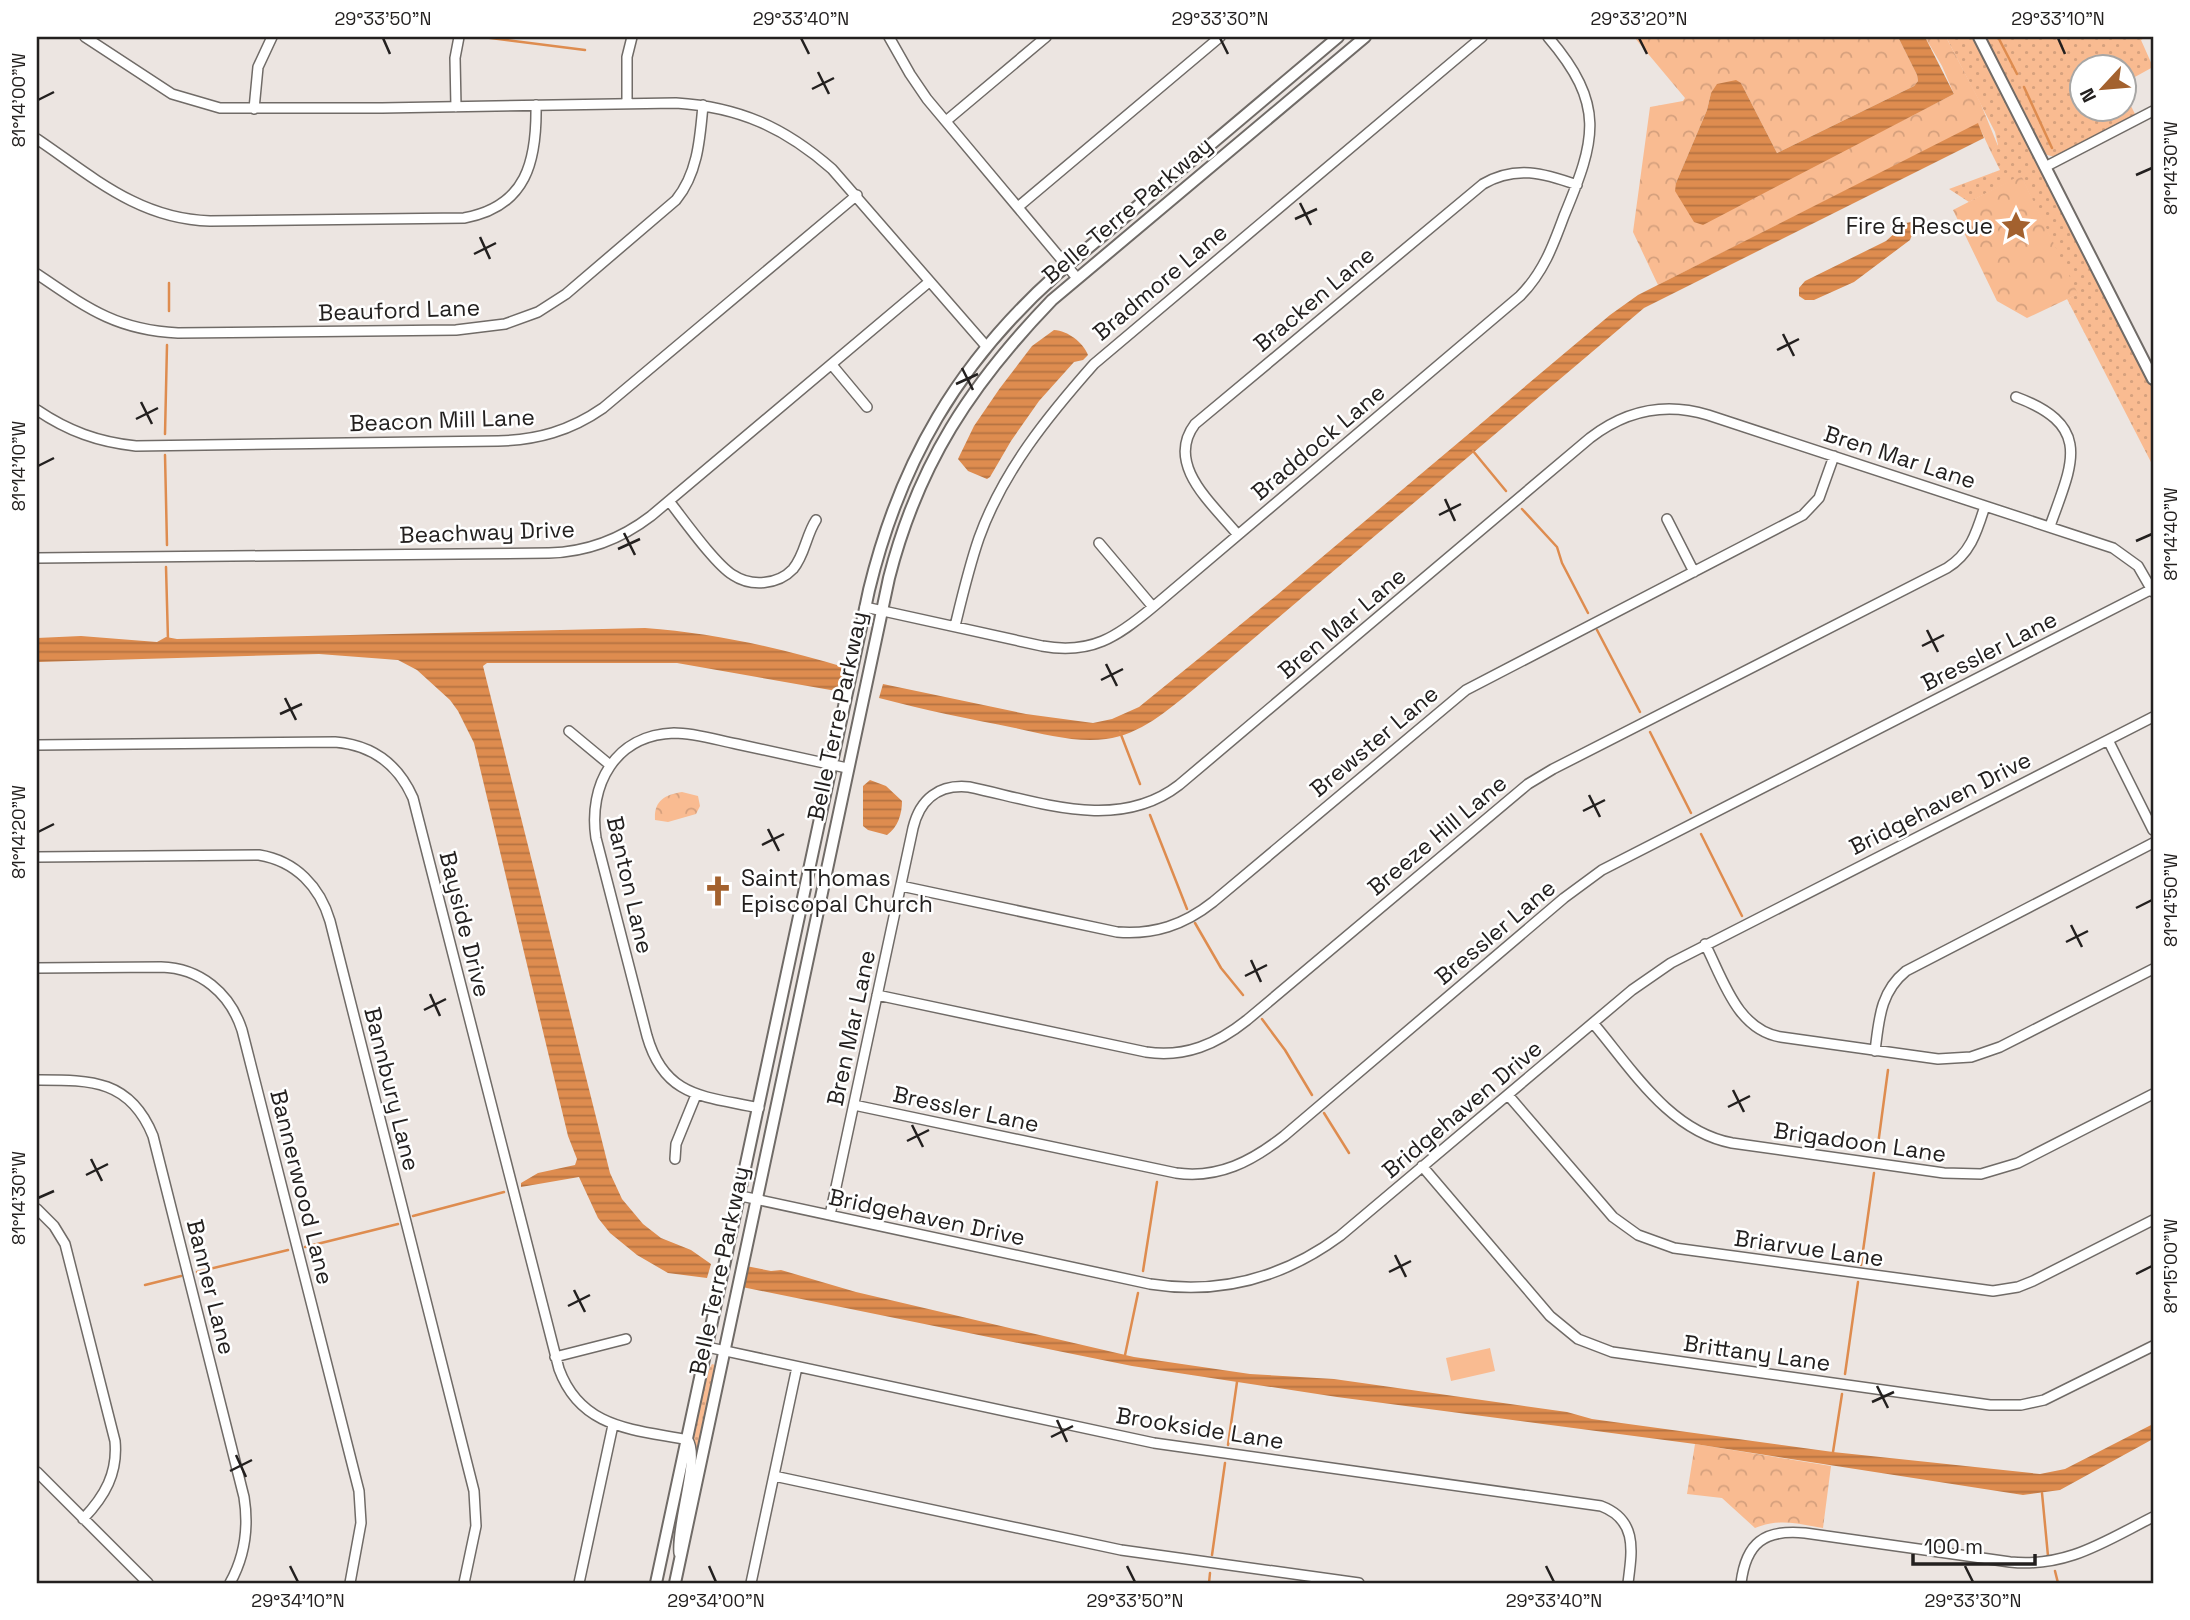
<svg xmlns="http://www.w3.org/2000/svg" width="2190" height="1620" viewBox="0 0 2190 1620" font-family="'Space Grotesk',sans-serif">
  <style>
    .grass { fill: url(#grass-dots) }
    .forest { fill: url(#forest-crowns) }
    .pitch { fill: #f9bb91 }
    .water { fill: url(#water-rules) }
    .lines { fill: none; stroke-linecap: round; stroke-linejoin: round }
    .stream { stroke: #de8c4f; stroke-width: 2.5 }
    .minor-casing { stroke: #706b67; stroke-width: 12 }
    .major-casing { stroke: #706b67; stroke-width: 14 }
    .minor { stroke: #fff; stroke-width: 9 }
    .major { stroke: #fff; stroke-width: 10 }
    .ticks { fill: none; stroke: #23201f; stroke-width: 2.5 }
    .labels { text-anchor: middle; stroke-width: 5; stroke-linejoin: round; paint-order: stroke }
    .street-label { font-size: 23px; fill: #23201f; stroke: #fff }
    .poi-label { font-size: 23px; fill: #23201f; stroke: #fff; text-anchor: end }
    .neatline { fill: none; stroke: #23201f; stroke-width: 2.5 }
    .ticks-label { font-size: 18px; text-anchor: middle; fill: #23201f }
  </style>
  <defs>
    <pattern id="grass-dots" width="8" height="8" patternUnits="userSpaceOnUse" patternTransform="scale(1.75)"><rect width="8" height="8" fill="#f9bb91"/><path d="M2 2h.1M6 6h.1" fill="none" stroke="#d5a07d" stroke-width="1.8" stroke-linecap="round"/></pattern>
    <pattern id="forest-crowns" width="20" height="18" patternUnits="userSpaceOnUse" patternTransform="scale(1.75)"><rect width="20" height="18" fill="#f9bb91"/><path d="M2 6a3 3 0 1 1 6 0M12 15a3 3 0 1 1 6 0" fill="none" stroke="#d5a07d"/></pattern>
    <pattern id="water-rules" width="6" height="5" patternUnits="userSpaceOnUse" patternTransform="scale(1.75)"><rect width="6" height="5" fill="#de8c4f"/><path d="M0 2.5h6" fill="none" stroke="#b47241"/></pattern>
  </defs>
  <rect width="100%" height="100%" fill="#ece5e1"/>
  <path class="grass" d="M 1946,37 L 1974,37 L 2153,390 L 2153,466 L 2067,299 L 2077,294 L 2021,176 L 1969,202 L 1949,189 L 2000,170 L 1991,152 L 1998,145 L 1995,132 Z
    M 1984,37 L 2146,37 L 2141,40 L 2153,67 L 2124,83 L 2124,66 L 2082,66 L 2082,108 L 2124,108 L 2124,92 L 2136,116 L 2055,157 L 2047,155 L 2040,148 Z
    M 712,1364 L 715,1365 L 696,1458 L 691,1441 L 705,1377 Z"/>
  <path class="forest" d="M 1634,37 L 1898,37 L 1917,75 L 1918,81 L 1914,86 L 1777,153 L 1741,83 L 1711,93 L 1707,110 L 1676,183 L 1868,138 L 1954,94 L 1942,66 L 1925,37 L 1946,37 L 1980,102 L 1998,146 L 1991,152 L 1978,124 L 1658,285 L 1633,232 L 1650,107 L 1683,101 L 1685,98 Z
    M 2021,175 L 2078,294 L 2027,318 L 1997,301 L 1953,210 Z
    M 682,792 L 698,796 L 700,806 L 696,814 L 668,822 L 655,820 C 654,801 664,795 682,792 Z
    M 1695,1444 L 1831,1466 L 1823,1528 C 1799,1524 1779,1518 1755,1528 L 1722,1498 L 1687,1494 Z"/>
  <path class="pitch" d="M 1490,1348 L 1495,1371 L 1451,1381 L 1446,1358 Z"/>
  <path class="water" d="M 1898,37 L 1925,37 L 1954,94 L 1703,225 L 1694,222 L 1675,191 L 1676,183 L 1707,110 L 1711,93 L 1717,84 L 1736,80 L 1741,83 L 1777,153 L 1914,86 L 1918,81 L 1917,75 Z
    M 1978,123 L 1984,138 L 1644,308 L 1194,689 C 1168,710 1140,735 1106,739 C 1076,743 1044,734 1015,728 C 970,719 924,710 879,698 L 883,684 L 1026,714 L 1093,723 L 1112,719 L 1139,707 L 1277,595 L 1610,315 L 1638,295 Z
    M 1911,222 L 1915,227 L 1910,240 L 1854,282 L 1814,300 L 1805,300 L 1799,296 L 1799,288 L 1805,281 L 1886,241 L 1906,223 Z
    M 1054,330 C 1068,331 1083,342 1088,355 L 1083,360 L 1074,362 L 1039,401 L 1011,441 L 990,477 L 987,479 L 968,471 L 958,459 L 974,426 L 1000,388 L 1032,346 Z
    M 645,628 C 714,633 781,648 847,668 L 842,692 L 677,663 L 487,663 L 483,666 L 610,1173 L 622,1199 L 643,1224 L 661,1238 L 691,1250 L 711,1264 L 707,1278 L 668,1273 L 637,1255 L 610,1233 L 598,1218 L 579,1177 L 521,1187 L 521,1183 L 538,1173 L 575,1165 L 577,1159 L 568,1136 L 474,743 L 458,711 L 450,700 L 417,670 L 398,660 L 319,654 L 37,662 L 37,638 L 81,636 L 157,642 L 166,637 L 177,639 Z
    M 870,780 L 886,786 L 902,801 C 902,814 898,827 887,835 L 868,830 L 863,826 L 863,786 Z
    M 746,1266 L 771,1271 L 781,1270 L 856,1292 L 1134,1357 L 1250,1374 L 1334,1379 L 1567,1412 L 1592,1419 L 1833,1452 L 2040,1474 L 2065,1469 L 2153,1424 L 2153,1439 L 2060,1490 L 2023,1495 L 1695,1444 L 1337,1397 L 1132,1366 L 742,1287 Z"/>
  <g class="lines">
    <path class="stream" d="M 483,37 L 585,50
      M 1998,37 L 2017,74
      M 2024,87 L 2052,148
      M 169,283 L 169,311
      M 165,434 L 167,345
      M 1473,451 L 1506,491
      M 165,455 L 167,545
      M 1522,509 L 1557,547 L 1562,563 L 1588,613
      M 166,567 L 168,640
      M 1597,630 L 1640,712
      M 1120,732 L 1140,784
      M 1650,732 L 1691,813
      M 1150,815 L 1187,909
      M 1701,834 L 1742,916
      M 1195,923 L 1221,968 L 1243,995
      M 1262,1019 L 1285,1050 L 1312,1095
      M 1324,1113 L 1349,1153
      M 1877,1152 L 1888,1070
      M 413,1216 L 504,1192
      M 305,1247 L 398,1224
      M 1861,1265 L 1874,1173
      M 1143,1271 L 1157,1182
      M 197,1272 L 288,1250
      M 145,1285 L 181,1276
      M 1125,1355 L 1138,1293
      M 1845,1374 L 1858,1282
      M 1228,1445 L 1237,1382
      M 1833,1452 L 1842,1394
      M 2042,1493 L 2048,1556
      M 1212,1555 L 1225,1463
      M 2055,1571 L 2058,1583
      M 1209,1583 L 1210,1573"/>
    <g class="minor-casing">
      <path id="minor" d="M 85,37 L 172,94 L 220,108 L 382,108 L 676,103 C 739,107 784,127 832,169 L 986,346
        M 889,37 L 910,74 L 927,99 L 1077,278
        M 627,103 L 627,57 L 632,37
        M 456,107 L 455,58 L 459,37
        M 254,109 L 258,67 L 272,37
        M 946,121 L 1046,37
        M 37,139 C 93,177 139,219 210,221 L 464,218 C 527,207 537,160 536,105
        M 2045,167 L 2153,111
        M 1018,207 L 1220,37
        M 37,274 C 87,308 116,330 178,333 L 456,330 L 505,324 L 538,312 L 566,294 L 676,200 C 698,173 700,138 703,105
        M 832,365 L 867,407
        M 2016,397 C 2094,426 2072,464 2050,526
        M 37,410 C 68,431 98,442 136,446 L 498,441 C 537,440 570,431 603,408 L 857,195
        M 669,501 C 684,520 715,564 733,575 C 751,587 778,585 793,569 C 805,555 806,535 816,520
        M 1667,519 L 1694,572
        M 1238,535 C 1214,505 1164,465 1195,424 L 1483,184 C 1515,165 1544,173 1577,185
        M 1099,543 L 1153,607
        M 37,558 L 549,553 C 587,552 621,539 651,516 L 929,282
        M 865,607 L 1042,646 C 1091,655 1117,637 1153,607 L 1520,296 C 1543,273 1553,246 1564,216 C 1596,139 1606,105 1548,37
        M 955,626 C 962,597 969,567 979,538 C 1003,471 1048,416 1094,364 L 1482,37
        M 569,731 L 610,765
        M 2108,740 L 2153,830
        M 37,745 L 335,742 C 372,745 398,764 413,798 L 559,1369 C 581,1429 633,1429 688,1440 C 700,1458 676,1525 679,1553
        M 37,857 L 259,855 C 296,861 320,887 330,921 L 474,1491 L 476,1526 L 464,1583
        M 901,886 L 1117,932 C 1154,935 1184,925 1213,902 L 1466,690 L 1803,515 L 1819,498 L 1834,456
        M 1705,944 C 1723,979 1737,1030 1781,1037 L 1938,1059 L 1971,1057 L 2000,1047 L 2153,969
        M 37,968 L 161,967 C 200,968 230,993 242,1030 L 359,1491 L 361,1523 L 350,1583
        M 877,995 L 1146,1052 C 1185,1058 1217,1044 1247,1020 L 1528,784 L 1553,769 L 1947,568 C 1971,553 1977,531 1985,506
        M 1593,1023 C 1632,1069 1669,1131 1732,1143 L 1944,1173 L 1981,1174 L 2018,1163 L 2153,1094
        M 1875,1051 C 1879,1020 1880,992 1906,971 L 2153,843
        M 37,1080 C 90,1080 130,1079 153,1136 L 244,1497 C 249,1528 245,1556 230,1583
        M 1508,1095 L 1613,1217 L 1638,1235 L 1674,1248 L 1993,1291 L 2018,1287 L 2033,1281 L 2153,1220
        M 854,1105 L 1176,1173 C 1219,1179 1252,1161 1284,1136 L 1564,898 L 1602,870 L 2152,589
        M 759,1108 C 706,1096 665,1099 647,1036 L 596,838 C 588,785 615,735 674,733 C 695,733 717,740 737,744 C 774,752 811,760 847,768
        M 675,1159 L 676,1144 L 696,1095
        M 1422,1166 L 1550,1316 L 1578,1339 L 1612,1352 L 1990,1405 L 2021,1405 L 2044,1400 L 2153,1346
        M 741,1196 L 1150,1284 C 1220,1295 1283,1278 1340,1236 L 1632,990 L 1671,963 L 2153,717
        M 37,1209 L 54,1226 L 65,1244 L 115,1441 C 118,1473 105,1496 83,1519
        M 830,1215 L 913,828 C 920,799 939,784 969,787 C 1037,801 1117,833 1179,785 L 1590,438 C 1625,411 1665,402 1708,415 L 2113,548 L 2138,566 L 2153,592
        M 707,1347 L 1154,1443 L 1601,1506 C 1638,1520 1632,1551 1628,1583
        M 555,1357 L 626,1339
        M 37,1472 L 148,1583
        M 774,1476 L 1121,1550 L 1359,1583
        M 579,1583 L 613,1425
        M 751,1583 L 797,1367
        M 1741,1583 C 1746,1543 1764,1529 1805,1533 L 2010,1562 C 2067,1568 2105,1541 2153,1517"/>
    </g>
    <g class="major-casing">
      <path id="major" d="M 1979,37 L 2153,379
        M 656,1583 L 869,590 C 900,462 958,363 1056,275 L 1338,37
        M 675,1583 L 889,578 C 918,464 971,384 1052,300 L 1365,37"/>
    </g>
    <use href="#minor" class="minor"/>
    <use href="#major" class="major"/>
  </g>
  <path class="ticks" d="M 383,38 L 390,54M 801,38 L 809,54M 1220,38 L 1228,54M 1639,38 L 1647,54M 2058,38 L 2065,54M 818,72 L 829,94M 812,89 L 834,78M 38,100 L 54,92M 2136,175 L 2152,168M 1300,203 L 1311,225M 1295,219 L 1317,209M 480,237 L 490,259M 474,254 L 496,243M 1783,334 L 1794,356M 1777,350 L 1799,339M 962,368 L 973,390M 956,384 L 978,374M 141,402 L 152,424M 136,419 L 158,408M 38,466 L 54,458M 1445,499 L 1455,521M 1439,515 L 1461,504M 624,533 L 635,555M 2136,541 L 2152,534M 618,549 L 640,539M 1927,630 L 1938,652M 1922,646 L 1944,635M 1106,664 L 1117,686M 1101,680 L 1123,669M 285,698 L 296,720M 280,714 L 302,704M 1589,795 L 1600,817M 1583,811 L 1605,800M 768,829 L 779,851M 38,832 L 54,824M 762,845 L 784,834M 2136,908 L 2152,900M 2071,925 L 2082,947M 2066,942 L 2088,931M 1251,960 L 1261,982M 1245,976 L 1267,965M 430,994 L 440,1016M 424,1010 L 446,999M 1733,1090 L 1744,1112M 1728,1107 L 1750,1096M 912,1125 L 923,1147M 907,1141 L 929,1130M 91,1159 L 102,1181M 86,1175 L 108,1164M 38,1198 L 54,1191M 1395,1255 L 1406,1277M 1389,1272 L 1411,1261M 2136,1274 L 2152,1266M 574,1290 L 585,1312M 568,1306 L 590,1295M 1877,1386 L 1888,1408M 1872,1402 L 1894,1392M 1057,1420 L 1067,1442M 1051,1437 L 1073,1426M 236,1455 L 246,1477M 230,1471 L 252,1460M 290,1566 L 298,1582M 709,1566 L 716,1582M 1127,1566 L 1135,1582M 1546,1566 L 1554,1582M 1965,1566 L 1973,1582"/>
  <defs>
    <g id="sight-bare" transform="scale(2.415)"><path d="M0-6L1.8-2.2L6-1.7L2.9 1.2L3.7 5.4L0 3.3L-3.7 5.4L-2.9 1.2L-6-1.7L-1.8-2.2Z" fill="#a3612e" stroke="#fff" stroke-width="2.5" paint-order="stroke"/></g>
    <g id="church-bare" transform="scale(2.415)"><path d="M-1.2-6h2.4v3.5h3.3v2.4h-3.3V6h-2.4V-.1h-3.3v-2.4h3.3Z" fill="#a3612e" stroke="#fff" stroke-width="2.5" paint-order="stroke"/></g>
  </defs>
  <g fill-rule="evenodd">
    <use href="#sight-bare" x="2016" y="226"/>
    <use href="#church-bare" x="718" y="891"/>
  </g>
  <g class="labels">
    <g class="street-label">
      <text transform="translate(1127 210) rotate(-40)" y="8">Belle Terre Parkway</text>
      <text transform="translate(1160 282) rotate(-40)" y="8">Bradmore Lane</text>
      <text transform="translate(1314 299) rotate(-40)" y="8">Bracken Lane</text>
      <text transform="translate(399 310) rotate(-2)" y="8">Beauford Lane</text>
      <text transform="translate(442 420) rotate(-2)" y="8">Beacon Mill Lane</text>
      <text transform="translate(1318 442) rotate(-40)" y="8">Braddock Lane</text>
      <text transform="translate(1900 457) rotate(18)" y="8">Bren Mar Lane</text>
      <text transform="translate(487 532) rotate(-2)" y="8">Beachway Drive</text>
      <text transform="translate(1342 623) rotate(-40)" y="8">Bren Mar Lane</text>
      <text transform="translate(1989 651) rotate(-27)" y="8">Bressler Lane</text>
      <text transform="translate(837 716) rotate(-78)" y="8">Belle Terre Parkway</text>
      <text transform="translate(1374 741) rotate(-40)" y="8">Brewster Lane</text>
      <text transform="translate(1940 803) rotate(-27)" y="8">Bridgehaven Drive</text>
      <text transform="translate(1437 835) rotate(-40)" y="8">Breeze Hill Lane</text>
      <text transform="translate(630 885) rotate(77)" y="8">Banton Lane</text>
      <text transform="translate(465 924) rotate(76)" y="8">Bayside Drive</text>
      <text transform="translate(1495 932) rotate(-40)" y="8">Bressler Lane</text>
      <text transform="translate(851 1028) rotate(-78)" y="8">Bren Mar Lane</text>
      <text transform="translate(392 1089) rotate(76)" y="8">Bannbury Lane</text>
      <text transform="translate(966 1109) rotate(12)" y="8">Bressler Lane</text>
      <text transform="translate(1462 1109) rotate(-40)" y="8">Bridgehaven Drive</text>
      <text transform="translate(1860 1142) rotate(8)" y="8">Brigadoon Lane</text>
      <text transform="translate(302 1187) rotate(76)" y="8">Bannerwood Lane</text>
      <text transform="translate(927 1217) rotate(12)" y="8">Bridgehaven Drive</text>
      <text transform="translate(1809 1248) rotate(8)" y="8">Briarvue Lane</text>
      <text transform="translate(719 1271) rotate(-78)" y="8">Belle Terre Parkway</text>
      <text transform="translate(211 1287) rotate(76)" y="8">Banner Lane</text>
      <text transform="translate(1757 1353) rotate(8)" y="8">Brittany Lane</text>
      <text transform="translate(1200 1428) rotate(9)" y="8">Brookside Lane</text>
    </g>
    <g class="poi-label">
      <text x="1993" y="234">Fire &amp; Rescue</text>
      <text x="741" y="886" text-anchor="start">Saint Thomas<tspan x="741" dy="26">Episcopal Church</tspan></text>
    </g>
  </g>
  <rect width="2190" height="1620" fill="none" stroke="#ffffff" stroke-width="77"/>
  <g transform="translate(2103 88) rotate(244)"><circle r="33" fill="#ffffff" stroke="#a7a6a5" stroke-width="2"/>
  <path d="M0-5L12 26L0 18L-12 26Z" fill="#a3612e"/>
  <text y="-10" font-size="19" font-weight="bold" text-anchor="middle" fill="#23201f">N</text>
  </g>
  <path d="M1913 1554v10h122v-10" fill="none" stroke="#23201f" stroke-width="3.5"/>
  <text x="1924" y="1554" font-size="21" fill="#23201f" stroke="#ffffff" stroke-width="5" paint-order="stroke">100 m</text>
  <rect x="38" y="38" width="2114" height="1544" class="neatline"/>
  <g class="ticks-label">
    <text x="383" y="25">29°33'50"N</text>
    <text x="801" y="25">29°33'40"N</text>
    <text x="1220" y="25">29°33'30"N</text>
    <text x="1639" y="25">29°33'20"N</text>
    <text x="2058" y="25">29°33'10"N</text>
    <text transform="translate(19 100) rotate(-90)" y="6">81°14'00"W</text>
    <text transform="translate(2171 168) rotate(-90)" y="6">81°14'30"W</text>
    <text transform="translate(19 466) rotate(-90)" y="6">81°14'10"W</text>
    <text transform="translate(2171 534) rotate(-90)" y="6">81°14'40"W</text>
    <text transform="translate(19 832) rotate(-90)" y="6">81°14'20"W</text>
    <text transform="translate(2171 900) rotate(-90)" y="6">81°14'50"W</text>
    <text transform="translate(19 1198) rotate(-90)" y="6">81°14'30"W</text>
    <text transform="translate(2171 1266) rotate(-90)" y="6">81°15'00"W</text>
    <text x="298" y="1607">29°34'10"N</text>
    <text x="716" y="1607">29°34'00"N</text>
    <text x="1135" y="1607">29°33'50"N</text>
    <text x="1554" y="1607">29°33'40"N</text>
    <text x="1973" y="1607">29°33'30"N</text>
  </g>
</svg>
